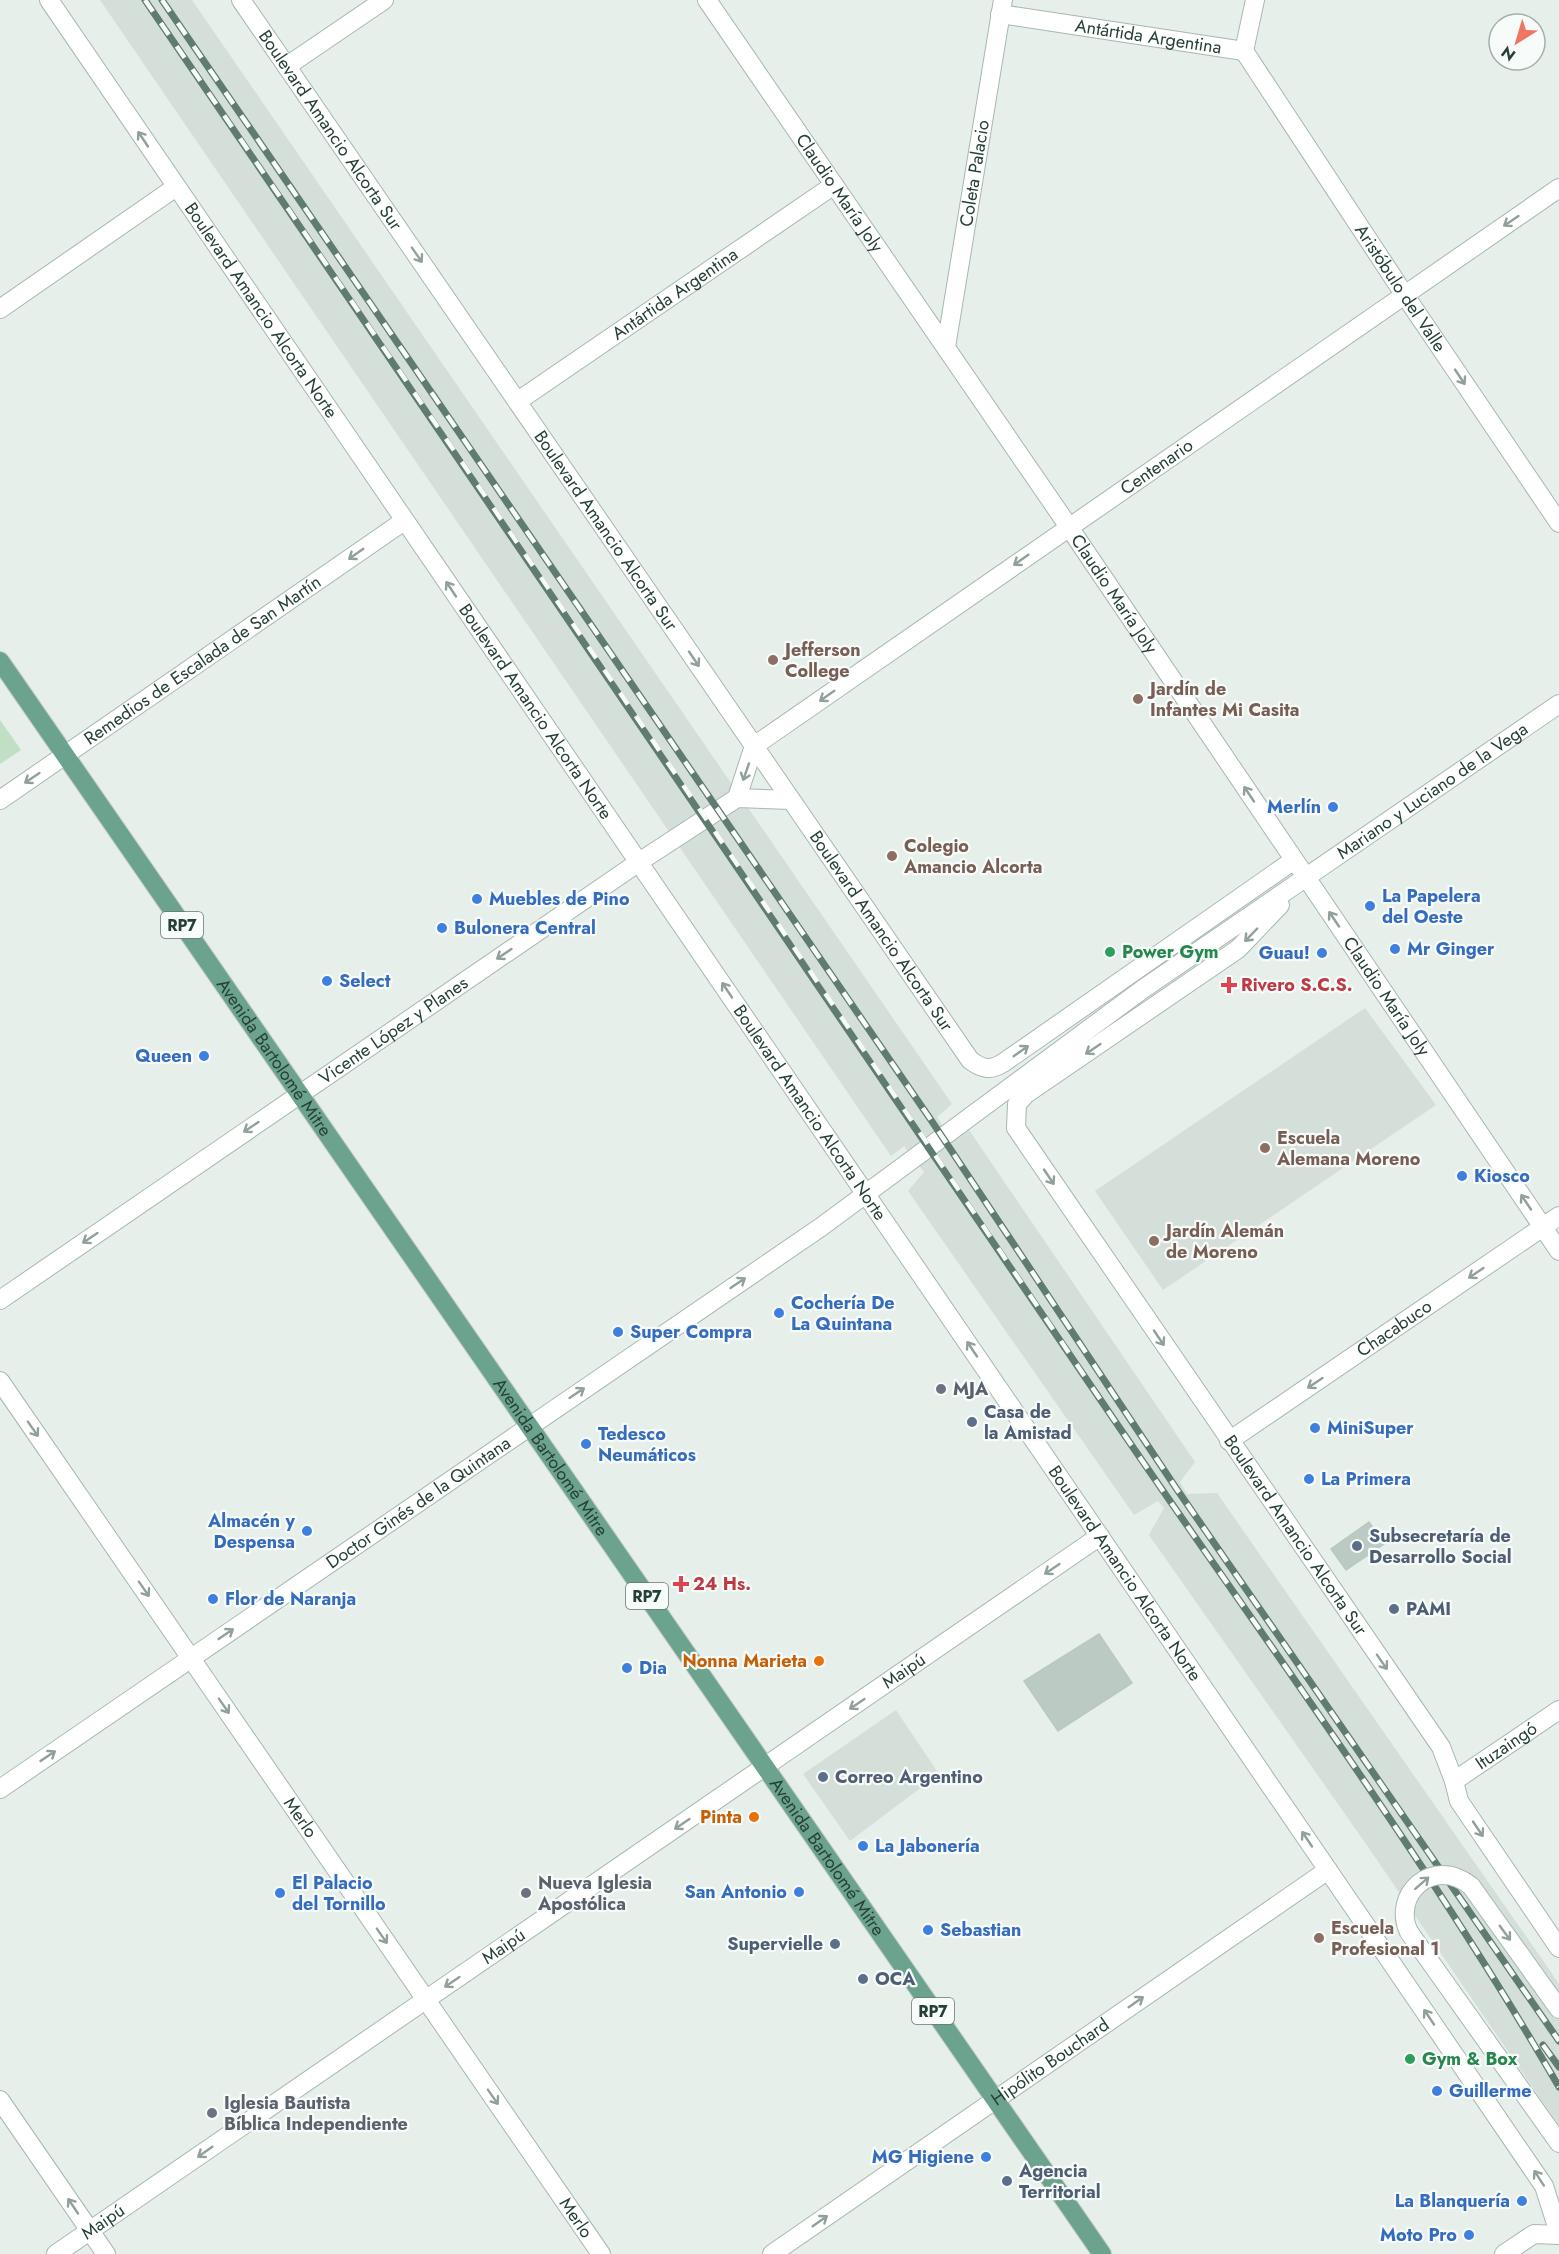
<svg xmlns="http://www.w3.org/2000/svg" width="1559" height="2254" viewBox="0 0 1559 2254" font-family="Jost,sans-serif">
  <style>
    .built { fill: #d4dfd9 }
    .green { fill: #c0dfc5 }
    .building { fill: #bbcac3; stroke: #b9c8c0; stroke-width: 1.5 }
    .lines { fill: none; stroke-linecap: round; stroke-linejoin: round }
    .minor-casing { stroke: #a8b7b0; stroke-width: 20 }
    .major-casing { stroke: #c2cac7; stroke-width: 20 }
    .minor { stroke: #fff; stroke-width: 18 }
    .major { stroke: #6ca38f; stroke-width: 18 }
    .rail-casing { stroke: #607c71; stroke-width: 7 }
    .rail { stroke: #f7fbf9; stroke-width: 4.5; stroke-dasharray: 14; stroke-linecap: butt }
    .minor-bridge-casing { stroke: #a8b7b0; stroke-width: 20; stroke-linecap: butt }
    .minor-bridge { stroke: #fff; stroke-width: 18 }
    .oneway { stroke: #92a09a }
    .education-dot { fill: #8d6e63; stroke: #f7fbf9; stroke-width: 2 }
    .shop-dot { fill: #3f7fe0; stroke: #f7fbf9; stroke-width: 2 }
    .leisure-dot { fill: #2e9e5b; stroke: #f7fbf9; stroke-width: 2 }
    .health-dot { fill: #e0444e; stroke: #f7fbf9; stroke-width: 2 }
    .worship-dot { fill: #6b7280; stroke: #f7fbf9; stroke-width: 2 }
    .service-dot { fill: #5c6f8a; stroke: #f7fbf9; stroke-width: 2 }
    .food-dot { fill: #e8710a; stroke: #f7fbf9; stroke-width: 2 }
    .labels { text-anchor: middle; stroke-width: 4.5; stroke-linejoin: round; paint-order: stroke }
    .shield { fill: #f7fbf9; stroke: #647970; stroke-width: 1.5 }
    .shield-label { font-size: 16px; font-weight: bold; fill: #254136 }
    .street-label { font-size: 18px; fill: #254136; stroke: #f7fbf9 }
    .education-label { font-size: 18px; font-weight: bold; fill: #785e54; stroke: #f7fbf9; text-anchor: start }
    .shop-label { font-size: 18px; font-weight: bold; fill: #366cbe; stroke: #f7fbf9; text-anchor: start }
    .leisure-label { font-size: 18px; font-weight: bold; fill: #27864d; stroke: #f7fbf9; text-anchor: start }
    .health-label { font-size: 18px; font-weight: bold; fill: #be3a42; stroke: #f7fbf9; text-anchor: start }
    .worship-label { font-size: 18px; font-weight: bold; fill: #5b616d; stroke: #f7fbf9; text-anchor: start }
    .service-label { font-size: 18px; font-weight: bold; fill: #4e5e75; stroke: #f7fbf9; text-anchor: start }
    .food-label { font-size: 18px; font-weight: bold; fill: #c56008; stroke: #f7fbf9; text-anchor: end }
  </style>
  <rect width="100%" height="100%" fill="#e6efea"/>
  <path class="built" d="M 100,0 L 192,0 L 952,1104 L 937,1117 L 952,1140 L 967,1127 L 1195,1462 L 1180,1482 L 1187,1494 L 1217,1493 L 1544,1962 L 1559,1984 L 1559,2126 L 1366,1844 L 1149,1535 L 1164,1508 L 1158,1501 L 1134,1515 L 908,1191 L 924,1172 L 904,1146 L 891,1156 Z
    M 1365,1008 L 1436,1105 L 1163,1290 L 1095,1191 Z
    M 896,1710 L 939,1774 L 850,1841 L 803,1774 Z"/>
  <path class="green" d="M 0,720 L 21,750 L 0,764 Z"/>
  <path class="building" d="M 1369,1522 L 1384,1544 L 1346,1570 L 1331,1549 Z
    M 1099,1634 L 1132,1683 L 1058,1731 L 1024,1681 Z"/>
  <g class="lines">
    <g class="minor-casing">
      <g id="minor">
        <path id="s1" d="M 49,0 L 1544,2186 L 1559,2233"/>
        <path id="s2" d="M 241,0 L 970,1060 C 982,1069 990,1071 1003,1063 L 1294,860"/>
        <path id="s3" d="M 707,0 L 1069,527 L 1559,1251"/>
        <path id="s4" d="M 1000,14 L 1244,51 L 1255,0"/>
        <path id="s5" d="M 1244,51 L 1404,294 L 1559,523"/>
        <path d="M 287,66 L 384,0"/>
        <path d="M 0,309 L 176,187"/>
        <path id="s6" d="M 946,347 L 1003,0"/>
        <path id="s7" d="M 518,401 L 834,185"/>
        <path id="s8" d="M 754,746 L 1559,188"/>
        <path d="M 737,798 L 754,746"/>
        <path id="s9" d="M 0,800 L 404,521"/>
        <path id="s10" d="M 1280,905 L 1238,949 L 1026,1094 L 1017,1104 L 1016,1128 L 1441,1747 L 1454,1781 L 1459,1801 L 1559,1948"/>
        <path id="s11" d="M 0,1300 L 639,862 L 737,798 L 791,800"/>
        <path id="s12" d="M 0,1381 L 601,2254"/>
        <path id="s13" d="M 1229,1441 L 1559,1216"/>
        <path id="s14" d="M 1454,1781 L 1559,1710"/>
        <path id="s15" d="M 0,1789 L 821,1227 L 1143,989 L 1559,704"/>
        <path d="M 1471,1886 L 1559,2009"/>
        <path d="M 1409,1932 L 1559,2143"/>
        <path d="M 0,2100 L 106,2254"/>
        <path id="s16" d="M 56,2254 L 1100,1536"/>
        <path id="s17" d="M 772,2254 L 1328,1870"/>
        <path d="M 1504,2254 L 1534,2234 L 1559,2235"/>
      </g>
    </g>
    <g class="major-casing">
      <g id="major">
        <path id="s18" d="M 0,661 L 1102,2254"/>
      </g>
    </g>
    <use href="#minor" class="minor"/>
    <use href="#major" class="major"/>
    <g class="rail-casing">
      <path id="rail" d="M 145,0 C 465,467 786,933 1102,1402 C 1256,1629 1421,1849 1559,2087
        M 162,0 L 931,1120 L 1176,1488 L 1559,2041
        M 1543,2045 L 1559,2067"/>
    </g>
    <use href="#rail" class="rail"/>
    <g class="minor-bridge-casing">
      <path id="minor-bridge" d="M 1409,1932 C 1391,1895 1433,1855 1471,1886"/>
    </g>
    <use href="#minor-bridge" class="minor-bridge"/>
  </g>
  <defs><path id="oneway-shaft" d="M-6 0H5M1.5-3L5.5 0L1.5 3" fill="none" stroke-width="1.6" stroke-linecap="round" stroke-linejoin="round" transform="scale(1.5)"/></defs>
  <g class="oneway">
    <use href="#oneway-shaft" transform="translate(143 139) rotate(-124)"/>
    <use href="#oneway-shaft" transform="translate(1511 221) rotate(146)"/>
    <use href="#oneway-shaft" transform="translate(417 255) rotate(55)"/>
    <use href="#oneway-shaft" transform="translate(1460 377) rotate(56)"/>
    <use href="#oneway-shaft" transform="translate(356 554) rotate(145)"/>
    <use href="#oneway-shaft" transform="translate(1021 560) rotate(145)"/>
    <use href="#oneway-shaft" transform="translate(451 589) rotate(-124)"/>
    <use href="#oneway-shaft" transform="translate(694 659) rotate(56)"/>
    <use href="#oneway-shaft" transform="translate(827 696) rotate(145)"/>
    <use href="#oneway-shaft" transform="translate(746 772) rotate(109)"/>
    <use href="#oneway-shaft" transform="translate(32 778) rotate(146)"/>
    <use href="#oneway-shaft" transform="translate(1249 794) rotate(-124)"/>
    <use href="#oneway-shaft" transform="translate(1334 919) rotate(-124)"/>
    <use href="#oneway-shaft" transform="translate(1251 935) rotate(134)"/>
    <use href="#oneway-shaft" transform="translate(504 954) rotate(146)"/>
    <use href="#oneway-shaft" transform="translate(727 990) rotate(-124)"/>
    <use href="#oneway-shaft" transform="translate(1093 1049) rotate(146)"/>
    <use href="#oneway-shaft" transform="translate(1021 1051) rotate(-35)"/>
    <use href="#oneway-shaft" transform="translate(251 1127) rotate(146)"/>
    <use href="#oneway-shaft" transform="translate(1049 1177) rotate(56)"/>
    <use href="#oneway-shaft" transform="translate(1526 1202) rotate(-124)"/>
    <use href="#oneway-shaft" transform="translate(90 1238) rotate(146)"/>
    <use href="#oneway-shaft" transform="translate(1476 1273) rotate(146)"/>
    <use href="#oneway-shaft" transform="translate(738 1283) rotate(-34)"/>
    <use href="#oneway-shaft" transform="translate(1159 1338) rotate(56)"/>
    <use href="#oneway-shaft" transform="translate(972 1349) rotate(-124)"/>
    <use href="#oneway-shaft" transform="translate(1315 1383) rotate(146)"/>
    <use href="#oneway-shaft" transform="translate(577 1393) rotate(-34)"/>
    <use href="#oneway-shaft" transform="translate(33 1429) rotate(55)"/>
    <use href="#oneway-shaft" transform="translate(1052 1569) rotate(146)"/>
    <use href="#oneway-shaft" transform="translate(144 1589) rotate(55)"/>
    <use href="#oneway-shaft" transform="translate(226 1634) rotate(-34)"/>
    <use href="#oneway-shaft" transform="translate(1382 1662) rotate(55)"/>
    <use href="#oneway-shaft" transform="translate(857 1704) rotate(146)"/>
    <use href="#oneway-shaft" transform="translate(224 1706) rotate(55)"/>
    <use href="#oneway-shaft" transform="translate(48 1756) rotate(-34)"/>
    <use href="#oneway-shaft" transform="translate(682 1824) rotate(146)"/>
    <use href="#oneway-shaft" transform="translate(1478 1829) rotate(56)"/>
    <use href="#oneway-shaft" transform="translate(1307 1839) rotate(-124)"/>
    <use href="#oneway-shaft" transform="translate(1422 1883) rotate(-41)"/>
    <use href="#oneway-shaft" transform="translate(1505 1933) rotate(54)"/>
    <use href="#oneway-shaft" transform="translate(382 1936) rotate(55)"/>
    <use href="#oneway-shaft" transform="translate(452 1982) rotate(146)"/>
    <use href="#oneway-shaft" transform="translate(1136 2002) rotate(-35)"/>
    <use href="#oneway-shaft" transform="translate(1429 2017) rotate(-124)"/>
    <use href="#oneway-shaft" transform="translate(493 2097) rotate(55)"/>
    <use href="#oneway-shaft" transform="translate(205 2152) rotate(145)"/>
    <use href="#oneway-shaft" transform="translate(1539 2178) rotate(-123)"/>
    <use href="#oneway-shaft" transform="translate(73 2206) rotate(-124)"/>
    <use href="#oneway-shaft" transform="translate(820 2221) rotate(-35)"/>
  </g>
  <g class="education-dot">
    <circle cx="773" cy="660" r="6"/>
    <circle cx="1138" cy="699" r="6"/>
    <circle cx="892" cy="856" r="6"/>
    <circle cx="1265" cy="1148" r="6"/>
    <circle cx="1154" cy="1241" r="6"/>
    <circle cx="1319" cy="1938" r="6"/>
  </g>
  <g class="shop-dot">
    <circle cx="1333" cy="807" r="6"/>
    <circle cx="477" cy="899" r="6"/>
    <circle cx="1370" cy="906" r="6"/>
    <circle cx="442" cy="928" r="6"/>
    <circle cx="1395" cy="949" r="6"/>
    <circle cx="1322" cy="953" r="6"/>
    <circle cx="327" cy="981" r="6"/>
    <circle cx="204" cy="1056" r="6"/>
    <circle cx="1462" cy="1176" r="6"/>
    <circle cx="779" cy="1313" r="6"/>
    <circle cx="618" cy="1332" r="6"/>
    <circle cx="1315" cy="1428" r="6"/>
    <circle cx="586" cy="1444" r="6"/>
    <circle cx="1309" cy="1479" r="6"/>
    <circle cx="307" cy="1531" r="6"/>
    <circle cx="213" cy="1599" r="6"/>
    <circle cx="627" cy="1668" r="6"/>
    <circle cx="863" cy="1846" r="6"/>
    <circle cx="799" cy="1892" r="6"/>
    <circle cx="280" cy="1893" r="6"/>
    <circle cx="928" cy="1930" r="6"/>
    <circle cx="1437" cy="2091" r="6"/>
    <circle cx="986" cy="2157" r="6"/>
    <circle cx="1522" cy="2201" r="6"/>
    <circle cx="1469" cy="2235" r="6"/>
  </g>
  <g class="leisure-dot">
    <circle cx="1110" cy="952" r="6"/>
    <circle cx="1410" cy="2059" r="6"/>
  </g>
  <g class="health-dot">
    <path d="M1226 976h6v6h6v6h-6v6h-6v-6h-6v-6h6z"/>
    <path d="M678 1575h6v6h6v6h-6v6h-6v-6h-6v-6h6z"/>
  </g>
  <g class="worship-dot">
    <circle cx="941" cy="1389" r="6"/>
    <circle cx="526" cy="1893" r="6"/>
    <circle cx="212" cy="2113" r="6"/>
  </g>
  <g class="service-dot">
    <circle cx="972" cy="1422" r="6"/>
    <circle cx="1357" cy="1546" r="6"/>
    <circle cx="1394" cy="1609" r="6"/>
    <circle cx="823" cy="1777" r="6"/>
    <circle cx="835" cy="1944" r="6"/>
    <circle cx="863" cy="1979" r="6"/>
    <circle cx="1007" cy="2181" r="6"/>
  </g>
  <g class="food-dot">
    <circle cx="819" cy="1661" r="6"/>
    <circle cx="754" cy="1817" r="6"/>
  </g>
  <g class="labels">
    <g class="shield">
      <rect x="161" y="912" width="42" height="26" rx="4.5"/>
      <rect x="626" y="1583" width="42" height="26" rx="4.5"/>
      <rect x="912" y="1998" width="42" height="26" rx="4.5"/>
    </g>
    <g class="shield-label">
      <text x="182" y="931">RP7</text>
      <text x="647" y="1602">RP7</text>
      <text x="933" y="2017">RP7</text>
    </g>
    <g class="street-label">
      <text dy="6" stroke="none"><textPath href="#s4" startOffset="150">Antártida Argentina</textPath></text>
      <text dy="6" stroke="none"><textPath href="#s2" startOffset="158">Boulevard Amancio Alcorta Sur</textPath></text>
      <text dy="6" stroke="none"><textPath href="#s6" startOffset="176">Coleta Palacio</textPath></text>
      <text dy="6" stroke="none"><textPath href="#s3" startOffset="234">Claudio María Joly</textPath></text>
      <text dy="6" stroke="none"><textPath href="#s5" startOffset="284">Aristóbulo del Valle</textPath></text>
      <text dy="6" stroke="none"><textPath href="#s7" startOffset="190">Antártida Argentina</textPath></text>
      <text dy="6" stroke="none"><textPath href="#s1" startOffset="376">Boulevard Amancio Alcorta Norte</textPath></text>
      <text dy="6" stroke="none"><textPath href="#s8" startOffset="490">Centenario</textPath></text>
      <text dy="6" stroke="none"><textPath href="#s2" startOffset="644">Boulevard Amancio Alcorta Sur</textPath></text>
      <text dy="6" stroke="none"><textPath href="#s3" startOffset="720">Claudio María Joly</textPath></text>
      <text dy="6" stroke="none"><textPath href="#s9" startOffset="246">Remedios de Escalada de San Martín</textPath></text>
      <text dy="6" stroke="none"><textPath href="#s1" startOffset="862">Boulevard Amancio Alcorta Norte</textPath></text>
      <text dy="6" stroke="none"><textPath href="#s15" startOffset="1746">Mariano y Luciano de la Vega</textPath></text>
      <text dy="6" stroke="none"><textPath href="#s2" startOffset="1130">Boulevard Amancio Alcorta Sur</textPath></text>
      <text dy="6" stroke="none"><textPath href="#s3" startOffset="1206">Claudio María Joly</textPath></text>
      <text dy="6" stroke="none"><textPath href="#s11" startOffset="477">Vicente López y Planes</textPath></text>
      <text dy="6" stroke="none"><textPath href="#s18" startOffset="482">Avenida Bartolomé Mitre</textPath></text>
      <text dy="6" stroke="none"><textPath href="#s1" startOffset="1348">Boulevard Amancio Alcorta Norte</textPath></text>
      <text dy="6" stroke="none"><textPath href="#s13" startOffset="200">Chacabuco</textPath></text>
      <text dy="6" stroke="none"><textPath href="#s18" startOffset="968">Avenida Bartolomé Mitre</textPath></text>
      <text dy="6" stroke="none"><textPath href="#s15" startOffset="507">Doctor Ginés de la Quintana</textPath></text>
      <text dy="6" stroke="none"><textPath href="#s10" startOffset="849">Boulevard Amancio Alcorta Sur</textPath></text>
      <text dy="6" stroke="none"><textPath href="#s1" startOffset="1906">Boulevard Amancio Alcorta Norte</textPath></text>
      <text dy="6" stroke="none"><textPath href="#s16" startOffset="1029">Maipú</textPath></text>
      <text dy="6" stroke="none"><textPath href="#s14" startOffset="63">Ituzaingó</textPath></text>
      <text dy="6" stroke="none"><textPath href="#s12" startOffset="530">Merlo</textPath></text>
      <text dy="6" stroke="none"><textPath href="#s18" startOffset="1454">Avenida Bartolomé Mitre</textPath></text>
      <text dy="6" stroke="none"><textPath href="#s16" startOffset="543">Maipú</textPath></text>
      <text dy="6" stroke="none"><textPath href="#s17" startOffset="338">Hipólito Bouchard</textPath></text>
      <text dy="6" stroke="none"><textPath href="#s12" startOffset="1016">Merlo</textPath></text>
      <text dy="6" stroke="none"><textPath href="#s16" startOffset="57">Maipú</textPath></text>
    </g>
    <g class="education-label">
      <text x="785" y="656">Jefferson<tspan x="785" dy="21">College</tspan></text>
      <text x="1150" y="695">Jardín de<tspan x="1150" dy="21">Infantes Mi Casita</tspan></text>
      <text x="904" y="852">Colegio<tspan x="904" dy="21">Amancio Alcorta</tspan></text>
      <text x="1277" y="1144">Escuela<tspan x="1277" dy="21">Alemana Moreno</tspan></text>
      <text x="1166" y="1237">Jardín Alemán<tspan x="1166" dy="21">de Moreno</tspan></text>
      <text x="1331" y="1934">Escuela<tspan x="1331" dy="21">Profesional 1</tspan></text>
    </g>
    <g class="shop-label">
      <text x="1321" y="813" text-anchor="end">Merlín</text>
      <text x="1382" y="902">La Papelera<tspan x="1382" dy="21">del Oeste</tspan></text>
      <text x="489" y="905">Muebles de Pino</text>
      <text x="454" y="934">Bulonera Central</text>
      <text x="1407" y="955">Mr Ginger</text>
      <text x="1310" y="959" text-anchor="end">Guau!</text>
      <text x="339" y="987">Select</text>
      <text x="192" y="1062" text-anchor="end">Queen</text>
      <text x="1474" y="1182">Kiosco</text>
      <text x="791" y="1309">Cochería De<tspan x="791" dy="21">La Quintana</tspan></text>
      <text x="630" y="1338">Super Compra</text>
      <text x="1327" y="1434">MiniSuper</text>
      <text x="598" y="1440">Tedesco<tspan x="598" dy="21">Neumáticos</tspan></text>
      <text x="1321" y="1485">La Primera</text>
      <text x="295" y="1527" text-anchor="end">Almacén y<tspan x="295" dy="21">Despensa</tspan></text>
      <text x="225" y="1605">Flor de Naranja</text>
      <text x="639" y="1674">Dia</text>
      <text x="875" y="1852">La Jabonería</text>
      <text x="292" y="1889">El Palacio<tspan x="292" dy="21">del Tornillo</tspan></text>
      <text x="787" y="1898" text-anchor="end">San Antonio</text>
      <text x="940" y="1936">Sebastian</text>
      <text x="1449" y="2097">Guillerme</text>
      <text x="974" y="2163" text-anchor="end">MG Higiene</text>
      <text x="1510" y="2207" text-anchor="end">La Blanquería</text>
      <text x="1457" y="2241" text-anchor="end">Moto Pro</text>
    </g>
    <g class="leisure-label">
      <text x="1122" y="958">Power Gym</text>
      <text x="1422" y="2065">Gym &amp; Box</text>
    </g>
    <g class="health-label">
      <text x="1241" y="991">Rivero S.C.S.</text>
      <text x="693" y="1590">24 Hs.</text>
    </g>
    <g class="worship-label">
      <text x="953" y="1395">MJA</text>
      <text x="538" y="1889">Nueva Iglesia<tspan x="538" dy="21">Apostólica</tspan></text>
      <text x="224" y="2109">Iglesia Bautista<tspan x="224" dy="21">Bíblica Independiente</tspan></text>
    </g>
    <g class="service-label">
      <text x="984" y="1418">Casa de<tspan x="984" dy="21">la Amistad</tspan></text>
      <text x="1369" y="1542">Subsecretaría de<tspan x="1369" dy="21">Desarrollo Social</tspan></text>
      <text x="1406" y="1615">PAMI</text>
      <text x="835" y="1783">Correo Argentino</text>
      <text x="823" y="1950" text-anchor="end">Supervielle</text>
      <text x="875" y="1985">OCA</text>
      <text x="1019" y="2177">Agencia<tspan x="1019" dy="21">Territorial</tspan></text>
    </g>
    <g class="food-label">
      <text x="807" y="1667">Nonna Marieta</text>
      <text x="742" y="1823">Pinta</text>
    </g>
  </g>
  <g transform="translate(1517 42) rotate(217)"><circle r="28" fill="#f7fbf9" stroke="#a3b1ab" stroke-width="1.5"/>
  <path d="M0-4.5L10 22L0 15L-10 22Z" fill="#ef7664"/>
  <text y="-9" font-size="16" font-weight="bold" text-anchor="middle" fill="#254136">N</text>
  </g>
</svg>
